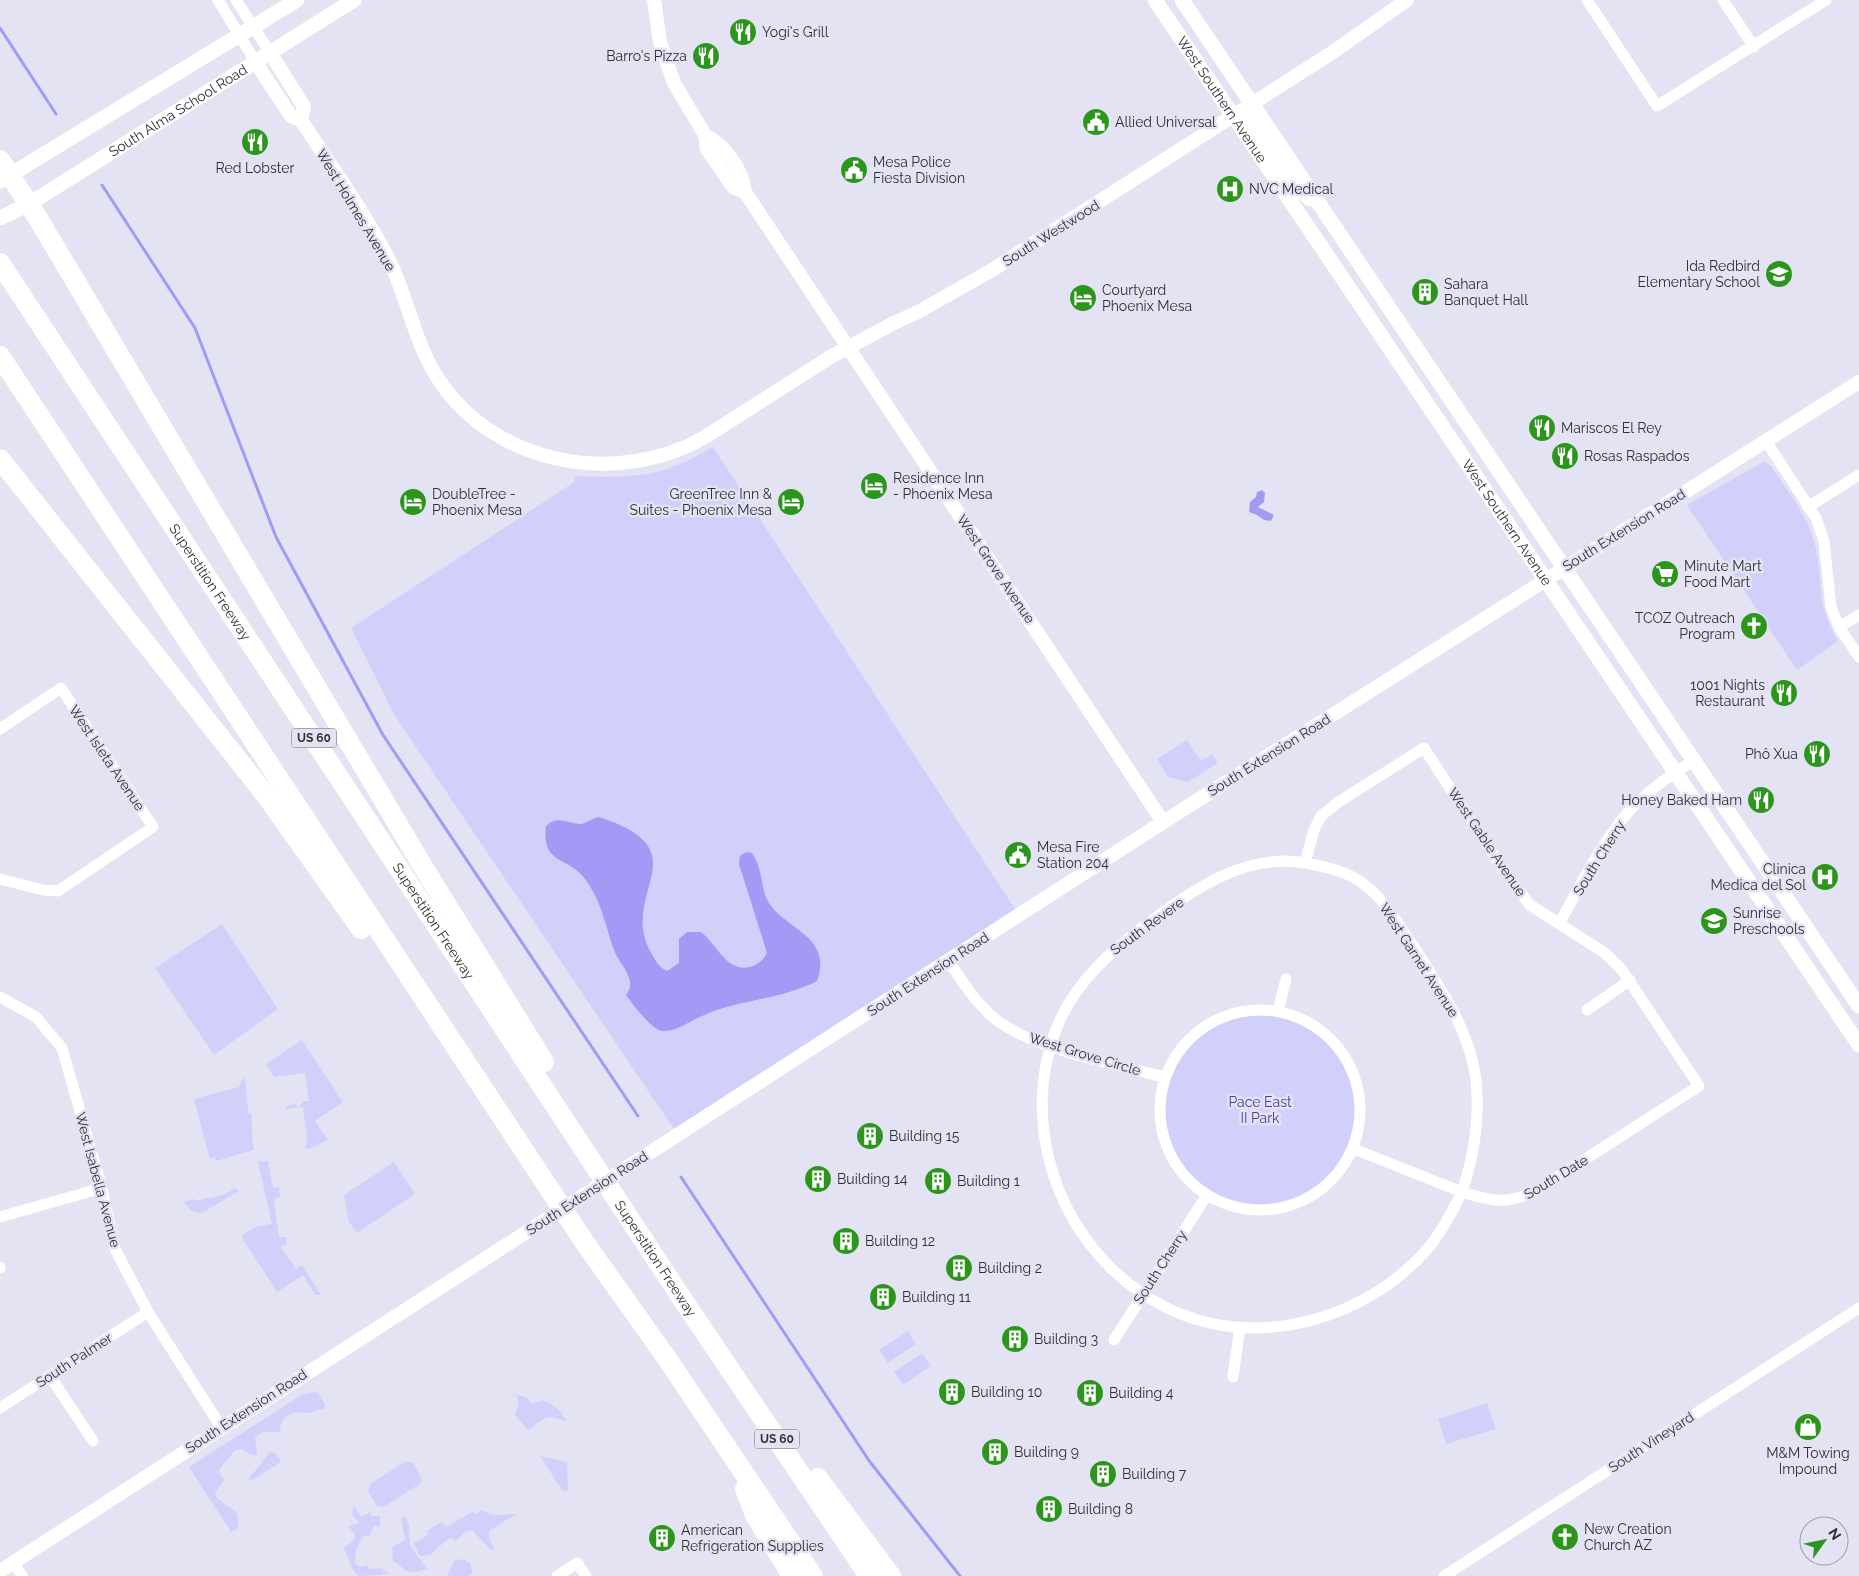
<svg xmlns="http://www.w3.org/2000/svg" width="1859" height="1576" viewBox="0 0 1859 1576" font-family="Raleway,sans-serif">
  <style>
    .green { fill: #d1d0fa }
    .water { fill: #a29af5 }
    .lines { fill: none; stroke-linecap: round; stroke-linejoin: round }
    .stream { stroke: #a29af5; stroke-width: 3 }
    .minor { stroke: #fff; stroke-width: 11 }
    .tertiary { stroke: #fff; stroke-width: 14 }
    .secondary { stroke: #fff; stroke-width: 15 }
    .motorway { stroke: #fff; stroke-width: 20 }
    .labels { text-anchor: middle; stroke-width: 5; stroke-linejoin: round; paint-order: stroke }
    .shield { fill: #e3e3f4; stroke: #65656e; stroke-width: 1 }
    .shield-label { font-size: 12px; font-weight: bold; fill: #2f2f35 }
    .poi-label { font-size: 14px; fill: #2f2f35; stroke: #e3e3f4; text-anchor: start }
    .street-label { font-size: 14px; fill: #2f2f35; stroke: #e3e3f4 }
    .park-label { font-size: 14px; fill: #4f3ba2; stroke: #e3e3f4 }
  </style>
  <rect width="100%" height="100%" fill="#e3e3f4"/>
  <path class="green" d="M 713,447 L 1019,915 L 678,1135 L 393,713 L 351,628 L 573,483 L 575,476 C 609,477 646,479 678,465 C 690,460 701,453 713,447 Z
    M 1763,462 L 1770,465 C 1787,491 1808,515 1815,545 C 1824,583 1815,603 1838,641 L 1797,670 L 1687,505 Z
    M 1187,740 L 1201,761 L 1212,754 L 1218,763 L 1188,782 L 1168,777 L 1157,759 Z
    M 222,924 L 278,1009 L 214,1055 L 155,968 Z
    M1165 1110a95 95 0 1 1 190 0a95 95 0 1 1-190 0Z
    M 302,1040 L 343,1102 L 315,1121 L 328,1140 L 309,1149 L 305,1148 L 307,1138 L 303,1107 L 286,1109 L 286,1106 L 294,1104 L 299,1107 L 303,1101 L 309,1101 L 305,1073 L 274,1077 L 266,1064 Z
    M 245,1078 L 248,1110 L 248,1113 L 251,1113 C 253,1126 251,1137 254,1150 L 216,1161 L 215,1157 L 210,1159 L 194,1099 L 239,1087 L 241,1081 Z
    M 268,1161 L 273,1188 L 279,1187 L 280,1197 L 274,1199 L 279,1237 L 286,1237 L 287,1243 L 281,1247 L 296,1269 L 302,1265 L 321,1295 L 315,1295 L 303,1275 L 277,1292 L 241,1236 L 255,1227 L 272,1224 L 258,1162 Z
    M 394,1162 L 415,1194 L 357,1233 L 349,1222 L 344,1195 Z
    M 234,1188 L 239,1191 L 202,1213 L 191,1211 L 184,1202 L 193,1199 L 200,1201 L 205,1198 C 213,1199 228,1194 234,1188 Z
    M 908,1331 L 916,1344 L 888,1363 L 879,1350 Z
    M 922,1353 L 931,1366 L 903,1385 L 894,1372 Z
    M 313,1392 L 318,1393 L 325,1404 L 324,1409 C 317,1409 311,1414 305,1413 C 291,1411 280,1416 280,1432 L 263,1432 L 255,1437 L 257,1456 L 251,1455 L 242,1449 L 235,1450 L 219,1470 L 221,1477 L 225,1479 L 215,1493 L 216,1497 L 238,1514 L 238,1528 L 231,1532 L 189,1467 L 303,1394 Z
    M 516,1395 L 526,1397 L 532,1404 L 542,1400 C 554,1404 561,1411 567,1421 C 543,1415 550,1415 528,1430 L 515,1415 L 519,1403 Z
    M 1487,1403 L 1496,1429 L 1446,1444 L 1438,1419 Z
    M 270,1452 L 276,1453 L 281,1462 L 254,1479 L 247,1481 Z
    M 540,1456 L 567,1462 L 568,1491 L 562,1490 Z
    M 406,1461 L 413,1463 L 421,1477 L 421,1483 L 384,1507 L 377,1506 L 368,1491 L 370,1484 Z
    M 354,1506 L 361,1517 L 371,1512 L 371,1516 L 380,1516 L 380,1527 L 374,1525 L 370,1535 L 362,1537 C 358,1547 353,1552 356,1564 L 361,1567 L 366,1565 L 370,1569 L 381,1568 L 390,1574 L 358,1576 L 352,1568 L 344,1548 L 353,1541 L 355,1534 L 348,1526 L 359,1523 L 351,1513 Z
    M 481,1510 L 492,1515 L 516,1514 L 489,1531 L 489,1538 L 495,1549 L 491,1550 L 472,1530 L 467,1531 L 455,1541 L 452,1538 L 448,1539 L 430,1555 L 420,1556 L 414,1543 L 428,1535 L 427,1531 L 441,1522 L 446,1527 L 472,1512 L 477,1514 Z
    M 404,1515 L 409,1525 L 410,1546 L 427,1569 C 402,1576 409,1570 393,1561 L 392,1547 L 405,1540 L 401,1520 Z
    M 462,1559 L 470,1563 L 473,1573 L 468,1576 L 447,1576 L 454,1561 Z"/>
  <path class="water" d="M 1262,490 L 1265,493 L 1264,502 L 1258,507 L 1274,515 L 1271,521 L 1264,520 L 1257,515 L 1249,512 L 1250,502 L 1256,497 L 1257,492 Z
    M 599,817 C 703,851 619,891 650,951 C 655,959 658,967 667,971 L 679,963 L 679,939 L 687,932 L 701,932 C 718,945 727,975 753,966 C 760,963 764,959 767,953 L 739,864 L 740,856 L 746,852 L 752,853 C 764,871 760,889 769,903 C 786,930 833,936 817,981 C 781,1000 739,999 702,1016 C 690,1021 676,1032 663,1031 C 652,1031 632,1003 626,995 C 629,990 631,987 630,981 C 627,969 618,961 614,950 C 605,925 602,902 585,879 C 568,856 541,865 546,826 C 558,815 566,823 580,824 C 586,824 592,818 599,817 Z"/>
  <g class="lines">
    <path class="stream" d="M 0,28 L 56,114
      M 102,185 L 195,328 L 276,537 L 383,735 L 638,1116
      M 681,1177 L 870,1462 L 960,1576"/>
    <path class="minor" d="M 218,0 L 256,63
      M 236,0 L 271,54
      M 1587,0 L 1657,106 L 1826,0
      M 1723,0 L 1754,47
      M 1766,441 L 1816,518 L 1824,541 L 1831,607 L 1839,627 L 1859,657
      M 1808,507 L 1859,475
      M 1839,627 L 1859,615
      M 0,729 L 61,688 L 153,827 L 58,891 L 43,890 L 0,879
      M 1424,748 L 1502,868 L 1530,905 L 1605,953 L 1622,970 L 1699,1086 L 1534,1192 C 1505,1205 1491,1201 1462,1192 C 1451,1214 1439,1237 1422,1255 C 1351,1330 1231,1354 1143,1294 C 1055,1236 1017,1117 1060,1020 C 1079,979 1112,950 1147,924 C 1192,890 1246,852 1305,863 L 1314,830 L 1321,816 L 1337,803 Z
      M 1305,863 C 1326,867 1348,871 1365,885 C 1386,901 1399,926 1414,947 C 1440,988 1470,1030 1476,1080 C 1480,1119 1474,1156 1462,1192 L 1354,1149
      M 1559,924 C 1578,890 1596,853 1620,822 C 1639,796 1667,778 1694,760
      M 948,960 C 962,981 975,1002 994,1018 C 1034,1050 1114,1064 1164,1077
      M 0,997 L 36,1017 L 62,1048 L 102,1188 L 115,1249 L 148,1312 L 221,1427
      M 1587,1010 L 1630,980
      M1160 1110a100 100 0 1 1 200 0a100 100 0 1 1-200 0Z
      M 1278,1011 L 1286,979
      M 0,1217 L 102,1188
      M 0,1267 L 0,1268
      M 1114,1340 L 1207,1195
      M 50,1376 L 93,1441
      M 1233,1377 L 1240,1327
      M 0,1408 L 148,1312
      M 13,1562 L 22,1576
      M 557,1576 L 577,1563 L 586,1576
      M 1444,1576 L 1859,1308"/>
    <path class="tertiary" d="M 654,0 L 660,42 L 674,83 L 705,135 L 707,149 L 734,188 L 745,192
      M 271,54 L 304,107 L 301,120
      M 256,63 L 291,116 L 301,120 C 330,165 363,210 388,258 C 408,297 414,343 439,380 C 496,466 618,487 705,437 L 832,356 L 896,322 L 918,312 L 992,270 L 1333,52 L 1407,0
      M 705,135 C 725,146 743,170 745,192 L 1163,822
      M 0,1571 L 1179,812 L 1859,382"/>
    <g class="secondary">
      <path id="s1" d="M 1155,0 L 1859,1045"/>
      <path d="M 1182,0 L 1859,1006"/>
      <path d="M 1235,116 L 1250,120 L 1295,186 L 1310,199"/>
      <path d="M 0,181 L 297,0"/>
      <path id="s2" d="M 0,218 L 29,204 L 354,0"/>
    </g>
    <g class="motorway">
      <path d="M 0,160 L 36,215 L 422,865 L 544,1062"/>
      <path id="s3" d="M 0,263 L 685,1303 L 869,1576"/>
      <path d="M 0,356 L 585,1243 L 666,1357 L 813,1576"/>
      <path d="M 0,459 L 265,794 L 361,929"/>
      <path d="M 818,1478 L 891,1576"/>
      <path d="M 745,1489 L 755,1515 L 792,1576"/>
    </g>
  </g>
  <defs>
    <g id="restaurant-disc" transform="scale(1.4375)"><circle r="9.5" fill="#2c951c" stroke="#e3e3f4"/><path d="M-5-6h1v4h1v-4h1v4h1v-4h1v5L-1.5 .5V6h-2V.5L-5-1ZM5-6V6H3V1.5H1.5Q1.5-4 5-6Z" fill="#fff"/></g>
    <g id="civic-disc" transform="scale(1.4375)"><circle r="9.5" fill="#2c951c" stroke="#e3e3f4"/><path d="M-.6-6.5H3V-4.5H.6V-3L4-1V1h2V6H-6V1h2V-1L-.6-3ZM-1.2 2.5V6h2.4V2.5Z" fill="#fff"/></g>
    <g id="hospital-disc" transform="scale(1.4375)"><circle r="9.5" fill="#2c951c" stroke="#e3e3f4"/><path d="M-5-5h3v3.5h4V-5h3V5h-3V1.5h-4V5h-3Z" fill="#fff"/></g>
    <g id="school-disc" transform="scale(1.4375)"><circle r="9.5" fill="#2c951c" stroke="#e3e3f4"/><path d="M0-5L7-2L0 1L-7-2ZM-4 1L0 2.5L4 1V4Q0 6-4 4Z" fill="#fff"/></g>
    <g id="building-disc" transform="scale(1.4375)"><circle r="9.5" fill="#2c951c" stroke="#e3e3f4"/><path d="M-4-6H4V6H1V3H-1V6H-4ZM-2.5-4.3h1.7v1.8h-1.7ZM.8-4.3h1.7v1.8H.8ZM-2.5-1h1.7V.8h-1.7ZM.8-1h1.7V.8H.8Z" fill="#fff"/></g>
    <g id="hotel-disc" transform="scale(1.4375)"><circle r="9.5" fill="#2c951c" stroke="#e3e3f4"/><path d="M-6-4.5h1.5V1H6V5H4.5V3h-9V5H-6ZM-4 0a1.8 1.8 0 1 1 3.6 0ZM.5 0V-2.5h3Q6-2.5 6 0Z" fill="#fff"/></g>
    <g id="supermarket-disc" transform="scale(1.4375)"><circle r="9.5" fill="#2c951c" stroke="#e3e3f4"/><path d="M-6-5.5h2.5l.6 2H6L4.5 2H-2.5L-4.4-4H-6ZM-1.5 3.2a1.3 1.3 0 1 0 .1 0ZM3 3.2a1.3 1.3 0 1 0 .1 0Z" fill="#fff"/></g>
    <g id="church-disc" transform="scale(1.4375)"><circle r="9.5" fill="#2c951c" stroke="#e3e3f4"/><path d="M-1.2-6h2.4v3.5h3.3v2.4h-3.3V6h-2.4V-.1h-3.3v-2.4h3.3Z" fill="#fff"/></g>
    <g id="shop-disc" transform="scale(1.4375)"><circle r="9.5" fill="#2c951c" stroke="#e3e3f4"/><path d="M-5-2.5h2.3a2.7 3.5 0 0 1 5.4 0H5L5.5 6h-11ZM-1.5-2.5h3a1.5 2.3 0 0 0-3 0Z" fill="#fff"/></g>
  </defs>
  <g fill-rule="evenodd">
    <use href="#restaurant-disc" x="743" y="32"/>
    <use href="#restaurant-disc" x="706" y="56"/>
    <use href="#civic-disc" x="1096" y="122"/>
    <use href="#restaurant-disc" x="255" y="142"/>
    <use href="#civic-disc" x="854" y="170"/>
    <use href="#hospital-disc" x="1230" y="189"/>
    <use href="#school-disc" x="1779" y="274"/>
    <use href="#building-disc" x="1425" y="292"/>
    <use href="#hotel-disc" x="1083" y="298"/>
    <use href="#restaurant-disc" x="1542" y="428"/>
    <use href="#restaurant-disc" x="1565" y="456"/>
    <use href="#hotel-disc" x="874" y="486"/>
    <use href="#hotel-disc" x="413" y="502"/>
    <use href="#hotel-disc" x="791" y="502"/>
    <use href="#supermarket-disc" x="1665" y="574"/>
    <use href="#church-disc" x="1754" y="626"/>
    <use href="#restaurant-disc" x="1784" y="693"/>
    <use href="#restaurant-disc" x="1817" y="754"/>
    <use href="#restaurant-disc" x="1761" y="800"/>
    <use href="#civic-disc" x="1018" y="855"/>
    <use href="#hospital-disc" x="1825" y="877"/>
    <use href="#school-disc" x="1714" y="921"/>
    <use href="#building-disc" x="870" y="1136"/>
    <use href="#building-disc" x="818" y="1179"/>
    <use href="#building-disc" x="938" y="1181"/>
    <use href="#building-disc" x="846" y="1241"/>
    <use href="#building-disc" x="959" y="1268"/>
    <use href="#building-disc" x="883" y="1297"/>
    <use href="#building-disc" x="1015" y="1339"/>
    <use href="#building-disc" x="952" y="1392"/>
    <use href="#building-disc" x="1090" y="1393"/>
    <use href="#shop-disc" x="1808" y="1427"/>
    <use href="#building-disc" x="995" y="1452"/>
    <use href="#building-disc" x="1103" y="1474"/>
    <use href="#building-disc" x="1049" y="1509"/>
    <use href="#church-disc" x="1565" y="1537"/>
    <use href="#building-disc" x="662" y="1538"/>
  </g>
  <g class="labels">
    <g class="shield">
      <rect x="291.5" y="728.5" width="45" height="19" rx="4"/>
      <rect x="754.5" y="1429.5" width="45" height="19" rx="4"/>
    </g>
    <g class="shield-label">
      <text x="314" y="742">US 60</text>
      <text x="777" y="1443">US 60</text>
    </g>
    <g class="poi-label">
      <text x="762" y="37">Yogi's Grill</text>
      <text x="687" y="61" text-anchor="end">Barro's Pizza</text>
      <text x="1115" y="127">Allied Universal</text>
      <text x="873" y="167">Mesa Police<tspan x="873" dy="16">Fiesta Division</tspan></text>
      <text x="255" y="173" text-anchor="middle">Red Lobster</text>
      <text x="1249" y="194">NVC Medical</text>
      <text x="1760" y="271" text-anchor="end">Ida Redbird<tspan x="1760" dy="16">Elementary School</tspan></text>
      <text x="1444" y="289">Sahara<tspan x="1444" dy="16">Banquet Hall</tspan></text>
      <text x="1102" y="295">Courtyard<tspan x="1102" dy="16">Phoenix Mesa</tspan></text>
      <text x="1561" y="433">Mariscos El Rey</text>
      <text x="1584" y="461">Rosas Raspados</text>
      <text x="893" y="483">Residence Inn<tspan x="893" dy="16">- Phoenix Mesa</tspan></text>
      <text x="432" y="499">DoubleTree -<tspan x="432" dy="16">Phoenix Mesa</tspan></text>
      <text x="772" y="499" text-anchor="end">GreenTree Inn &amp;<tspan x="772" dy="16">Suites - Phoenix Mesa</tspan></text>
      <text x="1684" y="571">Minute Mart<tspan x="1684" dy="16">Food Mart</tspan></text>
      <text x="1735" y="623" text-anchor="end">TCOZ Outreach<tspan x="1735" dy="16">Program</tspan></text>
      <text x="1765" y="690" text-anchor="end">1001 Nights<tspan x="1765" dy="16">Restaurant</tspan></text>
      <text x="1798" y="759" text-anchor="end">Phô Xua</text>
      <text x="1742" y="805" text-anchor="end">Honey Baked Ham</text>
      <text x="1037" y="852">Mesa Fire<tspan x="1037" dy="16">Station 204</tspan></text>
      <text x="1806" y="874" text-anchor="end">Clinica<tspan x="1806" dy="16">Medica del Sol</tspan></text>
      <text x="1733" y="918">Sunrise<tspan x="1733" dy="16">Preschools</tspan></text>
      <text x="889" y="1141">Building 15</text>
      <text x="837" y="1184">Building 14</text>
      <text x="957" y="1186">Building 1</text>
      <text x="865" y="1246">Building 12</text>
      <text x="978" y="1273">Building 2</text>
      <text x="902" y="1302">Building 11</text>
      <text x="1034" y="1344">Building 3</text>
      <text x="971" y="1397">Building 10</text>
      <text x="1109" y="1398">Building 4</text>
      <text x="1014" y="1457">Building 9</text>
      <text x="1808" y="1458" text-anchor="middle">M&amp;M Towing<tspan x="1808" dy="16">Impound</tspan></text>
      <text x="1122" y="1479">Building 7</text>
      <text x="1068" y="1514">Building 8</text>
      <text x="1584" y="1534">New Creation<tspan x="1584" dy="16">Church AZ</tspan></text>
      <text x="681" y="1535">American<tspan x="681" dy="16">Refrigeration Supplies</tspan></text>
    </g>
    <g class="street-label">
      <text dy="5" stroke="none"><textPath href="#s1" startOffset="120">West Southern Avenue</textPath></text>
      <text dy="5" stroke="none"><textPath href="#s2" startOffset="208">South Alma School Road</textPath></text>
      <text transform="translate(356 210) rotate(59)" y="5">West Holmes Avenue</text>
      <text transform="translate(1051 233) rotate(-32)" y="5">South Westwood</text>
      <text dy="5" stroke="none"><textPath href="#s1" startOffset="630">West Southern Avenue</textPath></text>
      <text transform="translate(1624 530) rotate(-32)" y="5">South Extension Road</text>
      <text transform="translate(996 569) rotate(56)" y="5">West Grove Avenue</text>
      <text dy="5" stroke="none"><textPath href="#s3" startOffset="382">Superstition Freeway</textPath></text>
      <text transform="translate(1269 755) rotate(-32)" y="5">South Extension Road</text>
      <text transform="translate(107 758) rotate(56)" y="5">West Isleta Avenue</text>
      <text transform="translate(1487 842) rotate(56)" y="5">West Gable Avenue</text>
      <text transform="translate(1599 858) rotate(-58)" y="5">South Cherry</text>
      <text dy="5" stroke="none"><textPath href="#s3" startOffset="788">Superstition Freeway</textPath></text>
      <text transform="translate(1147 926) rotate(-36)" y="5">South Revere</text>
      <text transform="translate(1419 960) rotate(57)" y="5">West Garnet Avenue</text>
      <text transform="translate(928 974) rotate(-33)" y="5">South Extension Road</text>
      <text transform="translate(1085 1054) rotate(17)" y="5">West Grove Circle</text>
      <text transform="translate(1556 1177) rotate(-31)" y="5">South Date</text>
      <text transform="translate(98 1180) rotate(75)" y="5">West Isabella Avenue</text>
      <text transform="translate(587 1193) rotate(-33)" y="5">South Extension Road</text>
      <text dy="5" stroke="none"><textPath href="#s3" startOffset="1192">Superstition Freeway</textPath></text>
      <text transform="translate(1160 1267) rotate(-57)" y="5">South Cherry</text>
      <text transform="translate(74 1360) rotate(-33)" y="5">South Palmer</text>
      <text transform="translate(246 1411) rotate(-33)" y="5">South Extension Road</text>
      <text transform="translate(1651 1442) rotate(-33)" y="5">South Vineyard</text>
    </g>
    <g class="park-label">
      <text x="1260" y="1107">Pace East<tspan x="1260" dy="16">II Park</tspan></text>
    </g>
  </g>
  <g transform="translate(1824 1541) rotate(57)"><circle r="24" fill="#e3e3f4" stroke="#9b9ba8"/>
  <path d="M0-4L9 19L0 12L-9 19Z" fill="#2c951c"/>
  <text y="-8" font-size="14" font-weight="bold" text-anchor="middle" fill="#2f2f35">N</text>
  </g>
</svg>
